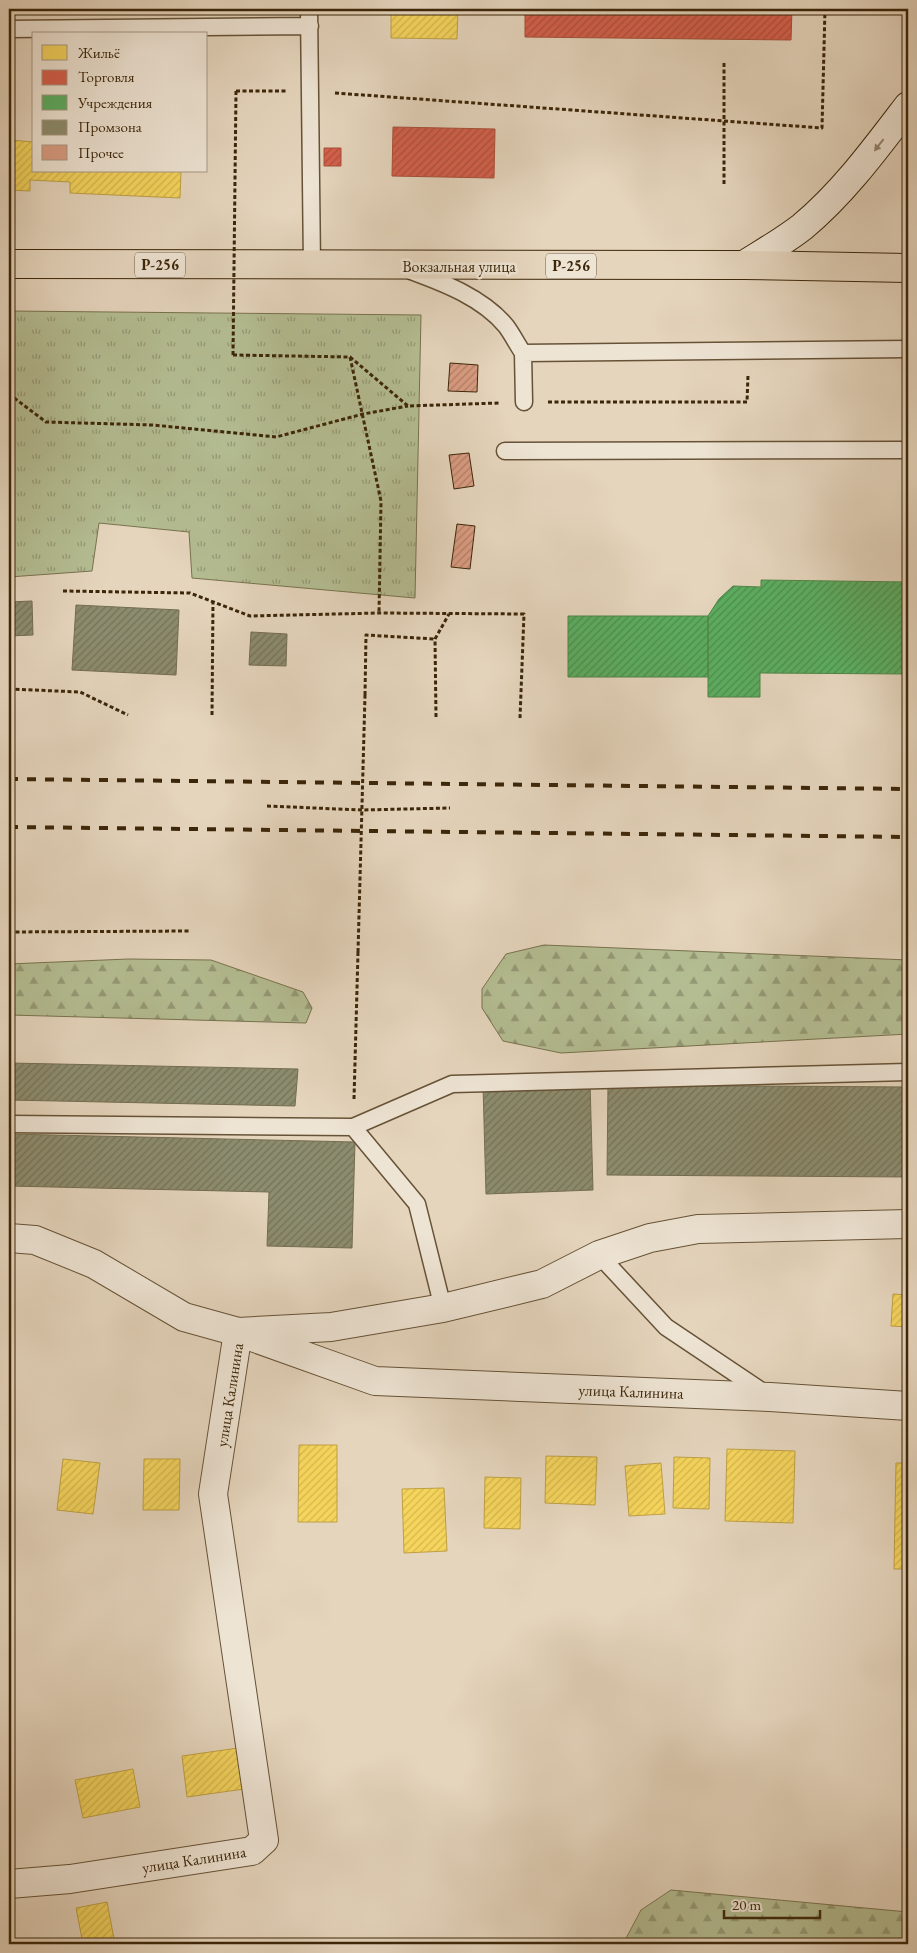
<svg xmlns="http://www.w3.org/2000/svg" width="917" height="1953" viewBox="0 0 917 1953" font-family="'EB Garamond',serif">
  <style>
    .grass { fill: url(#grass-tufts); stroke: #78724e }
    .forest { fill: url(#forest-firs); stroke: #78724e }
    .homes { fill: url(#homes-hatch); stroke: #bea043 }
    .shops { fill: url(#shops-hatch); stroke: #a84f39 }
    .public { fill: url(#public-hatch); stroke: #518547 }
    .industry { fill: url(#industry-hatch); stroke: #746d50 }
    .building { fill: url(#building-hatch); stroke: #3c2609 }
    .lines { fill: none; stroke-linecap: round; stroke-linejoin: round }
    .service-casing { stroke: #665236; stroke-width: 19 }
    .minor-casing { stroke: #665236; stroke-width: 30 }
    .tertiary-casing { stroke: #665236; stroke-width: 30 }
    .secondary-casing { stroke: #3c2609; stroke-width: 30 }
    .trunk-casing { stroke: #3c2609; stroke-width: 30 }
    .path { stroke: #3c2609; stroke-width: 3; stroke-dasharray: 4 2.5; stroke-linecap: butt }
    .service { stroke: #eee4d4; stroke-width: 16 }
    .minor { stroke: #eee4d4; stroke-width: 28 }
    .tertiary { stroke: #eee4d4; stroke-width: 28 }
    .secondary { stroke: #eee4d4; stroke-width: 28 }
    .trunk { stroke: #e5d5bd; stroke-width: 28 }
    .rail { stroke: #3c2609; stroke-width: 4; stroke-dasharray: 9 9; stroke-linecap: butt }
    .path-bridge { stroke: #3c2609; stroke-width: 3; stroke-dasharray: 4 2.5; stroke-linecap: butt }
    .oneway { fill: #95856e }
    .labels { text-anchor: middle; stroke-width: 5; stroke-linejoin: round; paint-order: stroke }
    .shield { fill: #eee4d4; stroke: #715f46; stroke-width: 1 }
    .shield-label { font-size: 15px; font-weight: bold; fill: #3c2609 }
    .street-label { font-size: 16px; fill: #3c2609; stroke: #eee4d4 }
  </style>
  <defs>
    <pattern id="grass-tufts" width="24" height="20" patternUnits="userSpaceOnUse" patternTransform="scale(1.25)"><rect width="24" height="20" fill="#b4bd92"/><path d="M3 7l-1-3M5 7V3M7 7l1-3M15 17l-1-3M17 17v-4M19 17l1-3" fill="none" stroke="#949975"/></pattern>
    <pattern id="forest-firs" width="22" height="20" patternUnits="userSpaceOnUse" patternTransform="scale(1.25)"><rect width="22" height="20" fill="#b4bd92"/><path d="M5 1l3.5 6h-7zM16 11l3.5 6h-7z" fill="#949975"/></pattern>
    <pattern id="homes-hatch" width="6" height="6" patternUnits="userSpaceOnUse" patternTransform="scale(1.25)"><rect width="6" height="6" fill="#f6d55c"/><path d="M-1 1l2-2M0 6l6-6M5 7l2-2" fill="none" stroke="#d4b74f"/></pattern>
    <pattern id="shops-hatch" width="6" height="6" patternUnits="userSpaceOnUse" patternTransform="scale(1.25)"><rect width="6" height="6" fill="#d6604d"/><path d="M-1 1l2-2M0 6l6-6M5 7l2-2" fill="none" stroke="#af4f3e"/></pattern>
    <pattern id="public-hatch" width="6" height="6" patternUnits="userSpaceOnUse" patternTransform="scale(1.25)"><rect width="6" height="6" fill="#5aae61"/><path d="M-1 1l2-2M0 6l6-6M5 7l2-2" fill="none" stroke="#4c8d4e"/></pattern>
    <pattern id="industry-hatch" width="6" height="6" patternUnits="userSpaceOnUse" patternTransform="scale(1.25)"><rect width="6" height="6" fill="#8c8c6e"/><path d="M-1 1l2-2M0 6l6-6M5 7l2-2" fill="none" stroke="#747259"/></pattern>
    <pattern id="building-hatch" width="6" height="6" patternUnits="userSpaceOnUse" patternTransform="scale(1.25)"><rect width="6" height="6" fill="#da9c82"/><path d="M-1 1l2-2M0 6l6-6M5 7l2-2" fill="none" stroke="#b27f69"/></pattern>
  </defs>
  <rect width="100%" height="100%" fill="#e5d5bd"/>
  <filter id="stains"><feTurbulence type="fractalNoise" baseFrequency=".004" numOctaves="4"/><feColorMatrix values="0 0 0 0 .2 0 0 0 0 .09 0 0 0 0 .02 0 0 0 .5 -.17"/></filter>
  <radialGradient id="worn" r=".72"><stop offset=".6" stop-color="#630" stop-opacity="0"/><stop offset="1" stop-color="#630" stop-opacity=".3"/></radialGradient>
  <path class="grass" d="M 9,311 L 421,315 L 415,598 L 192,578 L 189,532 L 99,523 L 92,571 L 9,577 Z"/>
  <path class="forest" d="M 544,945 L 908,960 L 908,1034 L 561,1053 L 503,1041 L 482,1008 L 482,989 L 506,954 Z
    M 128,959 L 211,960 L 303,992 L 312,1008 L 306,1023 L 9,1015 L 9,964 Z
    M 671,1890 L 908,1912 L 908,1944 L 623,1944 L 641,1910 Z"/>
  <path class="homes" d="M 391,9 L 458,9 L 457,39 L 391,38 Z
    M 9,140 L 34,142 L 34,171 L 181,171 L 180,198 L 70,193 L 70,182 L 30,180 L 30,191 L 9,190 Z
    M 893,1294 L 908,1295 L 908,1327 L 891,1326 Z
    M 299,1445 L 337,1445 L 337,1522 L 298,1522 Z
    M 727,1449 L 795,1451 L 793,1523 L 725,1521 Z
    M 546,1456 L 597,1457 L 595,1505 L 545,1503 Z
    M 674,1457 L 710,1458 L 709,1509 L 673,1508 Z
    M 63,1459 L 100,1463 L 93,1514 L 57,1510 Z
    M 144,1459 L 180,1459 L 179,1510 L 143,1510 Z
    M 661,1463 L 665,1514 L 629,1516 L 625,1466 Z
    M 896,1463 L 908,1463 L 908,1569 L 894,1569 Z
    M 485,1477 L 521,1478 L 520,1529 L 484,1528 Z
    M 444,1488 L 447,1551 L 404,1553 L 402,1489 Z
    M 238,1748 L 244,1789 L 187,1797 L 182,1756 Z
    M 133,1769 L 140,1807 L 83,1818 L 75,1780 Z
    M 107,1902 L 115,1944 L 83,1944 L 76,1908 Z"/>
  <path class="shops" d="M 525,9 L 792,9 L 791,40 L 525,37 Z
    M 393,127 L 495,129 L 494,178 L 392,176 Z
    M 324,148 L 341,148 L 341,166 L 324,166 Z"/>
  <path class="public" d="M 761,580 L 908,582 L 908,674 L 760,673 L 760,697 L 708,697 L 708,616 L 719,599 L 733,586 L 761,587 Z
    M 568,616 L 708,616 L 708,677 L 568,677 Z"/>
  <path class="industry" d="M 32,601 L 33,635 L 9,636 L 9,602 Z
    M 76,605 L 179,610 L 176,675 L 72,670 Z
    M 251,632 L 287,634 L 286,666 L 249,665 Z
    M 9,1063 L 298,1069 L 295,1106 L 9,1100 Z
    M 590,1082 L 593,1190 L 486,1194 L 483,1085 Z
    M 608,1085 L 908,1087 L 908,1177 L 607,1175 Z
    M 9,1134 L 355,1142 L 352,1248 L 267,1246 L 269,1192 L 9,1186 Z"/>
  <path class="building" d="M 450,363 L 478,365 L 477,392 L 448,391 Z
    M 469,453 L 474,486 L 454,489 L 449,455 Z
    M 457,524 L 475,526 L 470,569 L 451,567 Z"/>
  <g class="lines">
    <g class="service-casing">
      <path id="service" d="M 309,9 L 312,266
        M 9,29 L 310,26
        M 411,271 C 444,283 483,298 506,326 C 512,334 517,344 523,353 L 908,349
        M 523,353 L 524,402
        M 505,451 L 908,450
        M 9,1124 L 353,1127 L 452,1084 L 908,1072
        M 353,1127 L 417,1204 L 443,1308
        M 599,1255 L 666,1327 L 766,1394"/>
    </g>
    <g class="minor-casing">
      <path id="minor" d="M 9,1884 L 70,1879 L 252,1851 L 264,1840 L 213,1494 L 238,1332 L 375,1381 L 770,1397 L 908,1406"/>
    </g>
    <g class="tertiary-casing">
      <path id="tertiary" d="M 9,1238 L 35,1240 L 94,1264 L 184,1317 L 238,1332 L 331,1327 L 443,1308 L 542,1284 L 599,1255 L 650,1238 L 698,1229 L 908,1224"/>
    </g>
    <g class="secondary-casing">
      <path id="secondary" d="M 744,265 C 763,253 784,241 802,227 C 843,193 876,148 908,106"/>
    </g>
    <g class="trunk-casing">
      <path id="trunk" d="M 9,264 L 744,265 L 908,268"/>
    </g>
    <path class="path" d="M 236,91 L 286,91
      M 335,93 L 822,128 L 825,9
      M 724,184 L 724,62
      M 233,355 L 350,357 L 408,406 L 499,403
      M 350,357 L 381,501 L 379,613
      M 9,394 L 46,422 L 153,425 L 276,437 L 363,414 L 408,406
      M 548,402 L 747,402 L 748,375
      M 63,591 L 190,593 L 250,616 L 379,613 L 524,614 L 520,718
      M 9,689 L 80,692 L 128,715
      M 365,695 L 366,635 L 435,639
      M 212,715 L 213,602
      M 436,717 L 435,639 L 449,614
      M 267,806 L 362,810 L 450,808
      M 9,932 L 191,931
      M 354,1099 L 358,952"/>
    <use href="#service" class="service"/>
    <use href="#minor" class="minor"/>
    <use href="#tertiary" class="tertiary"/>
    <use href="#secondary" class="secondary"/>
    <use href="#trunk" class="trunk"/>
    <path class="rail" d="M 9,779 L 908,789
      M 9,827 L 908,837"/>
    <path class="path-bridge" d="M 233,355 L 236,91
      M 358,952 L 365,695"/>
  </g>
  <defs><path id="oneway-solid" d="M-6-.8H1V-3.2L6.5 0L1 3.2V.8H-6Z" transform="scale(1.25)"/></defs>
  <use class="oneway" href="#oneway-solid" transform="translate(879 145) rotate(128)"/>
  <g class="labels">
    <g class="shield">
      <rect x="135" y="252.5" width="50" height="25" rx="4"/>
      <rect x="546" y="253.5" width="50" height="25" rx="4"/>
    </g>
    <g class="shield-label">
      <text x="160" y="270">Р-256</text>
      <text x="571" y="271">Р-256</text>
    </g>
    <g class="street-label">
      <text x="459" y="272">Вокзальная улица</text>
      <text transform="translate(631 1391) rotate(2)" y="6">улица Калинина</text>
      <text transform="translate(229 1395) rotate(-81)" y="6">улица Калинина</text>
      <text transform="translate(194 1859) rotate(-9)" y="6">улица Калинина</text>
    </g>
  </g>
  <rect width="917" height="1953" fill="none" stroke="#e5d5bd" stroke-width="30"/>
  <rect x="10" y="10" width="897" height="1933" fill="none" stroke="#3c2609" stroke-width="2.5"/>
  <rect x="15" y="15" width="887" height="1923" fill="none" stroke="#3c2609"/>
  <rect x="32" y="32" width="175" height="140" fill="#eee4d4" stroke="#a79883"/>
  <rect x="42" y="45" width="25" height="15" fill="#f6d55c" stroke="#a79883"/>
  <text x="78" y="58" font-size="15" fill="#3c2609">Жильё</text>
  <rect x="42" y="70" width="25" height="15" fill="#d6604d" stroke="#a79883"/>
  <text x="78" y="82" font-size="15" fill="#3c2609">Торговля</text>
  <rect x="42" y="95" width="25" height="15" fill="#5aae61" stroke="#a79883"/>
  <text x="78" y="108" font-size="15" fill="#3c2609">Учреждения</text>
  <rect x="42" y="120" width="25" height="15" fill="#8c8c6e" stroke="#a79883"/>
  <text x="78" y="132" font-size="15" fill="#3c2609">Промзона</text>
  <rect x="42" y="145" width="25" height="15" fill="#da9c82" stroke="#a79883"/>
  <text x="78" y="158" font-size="15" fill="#3c2609">Прочее</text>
  <path d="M724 1910v8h96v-8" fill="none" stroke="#3c2609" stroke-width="2.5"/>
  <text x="732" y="1910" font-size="15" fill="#3c2609" stroke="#eee4d4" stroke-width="4" paint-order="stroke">20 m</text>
  <rect width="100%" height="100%" filter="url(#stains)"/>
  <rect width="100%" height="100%" fill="url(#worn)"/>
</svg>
